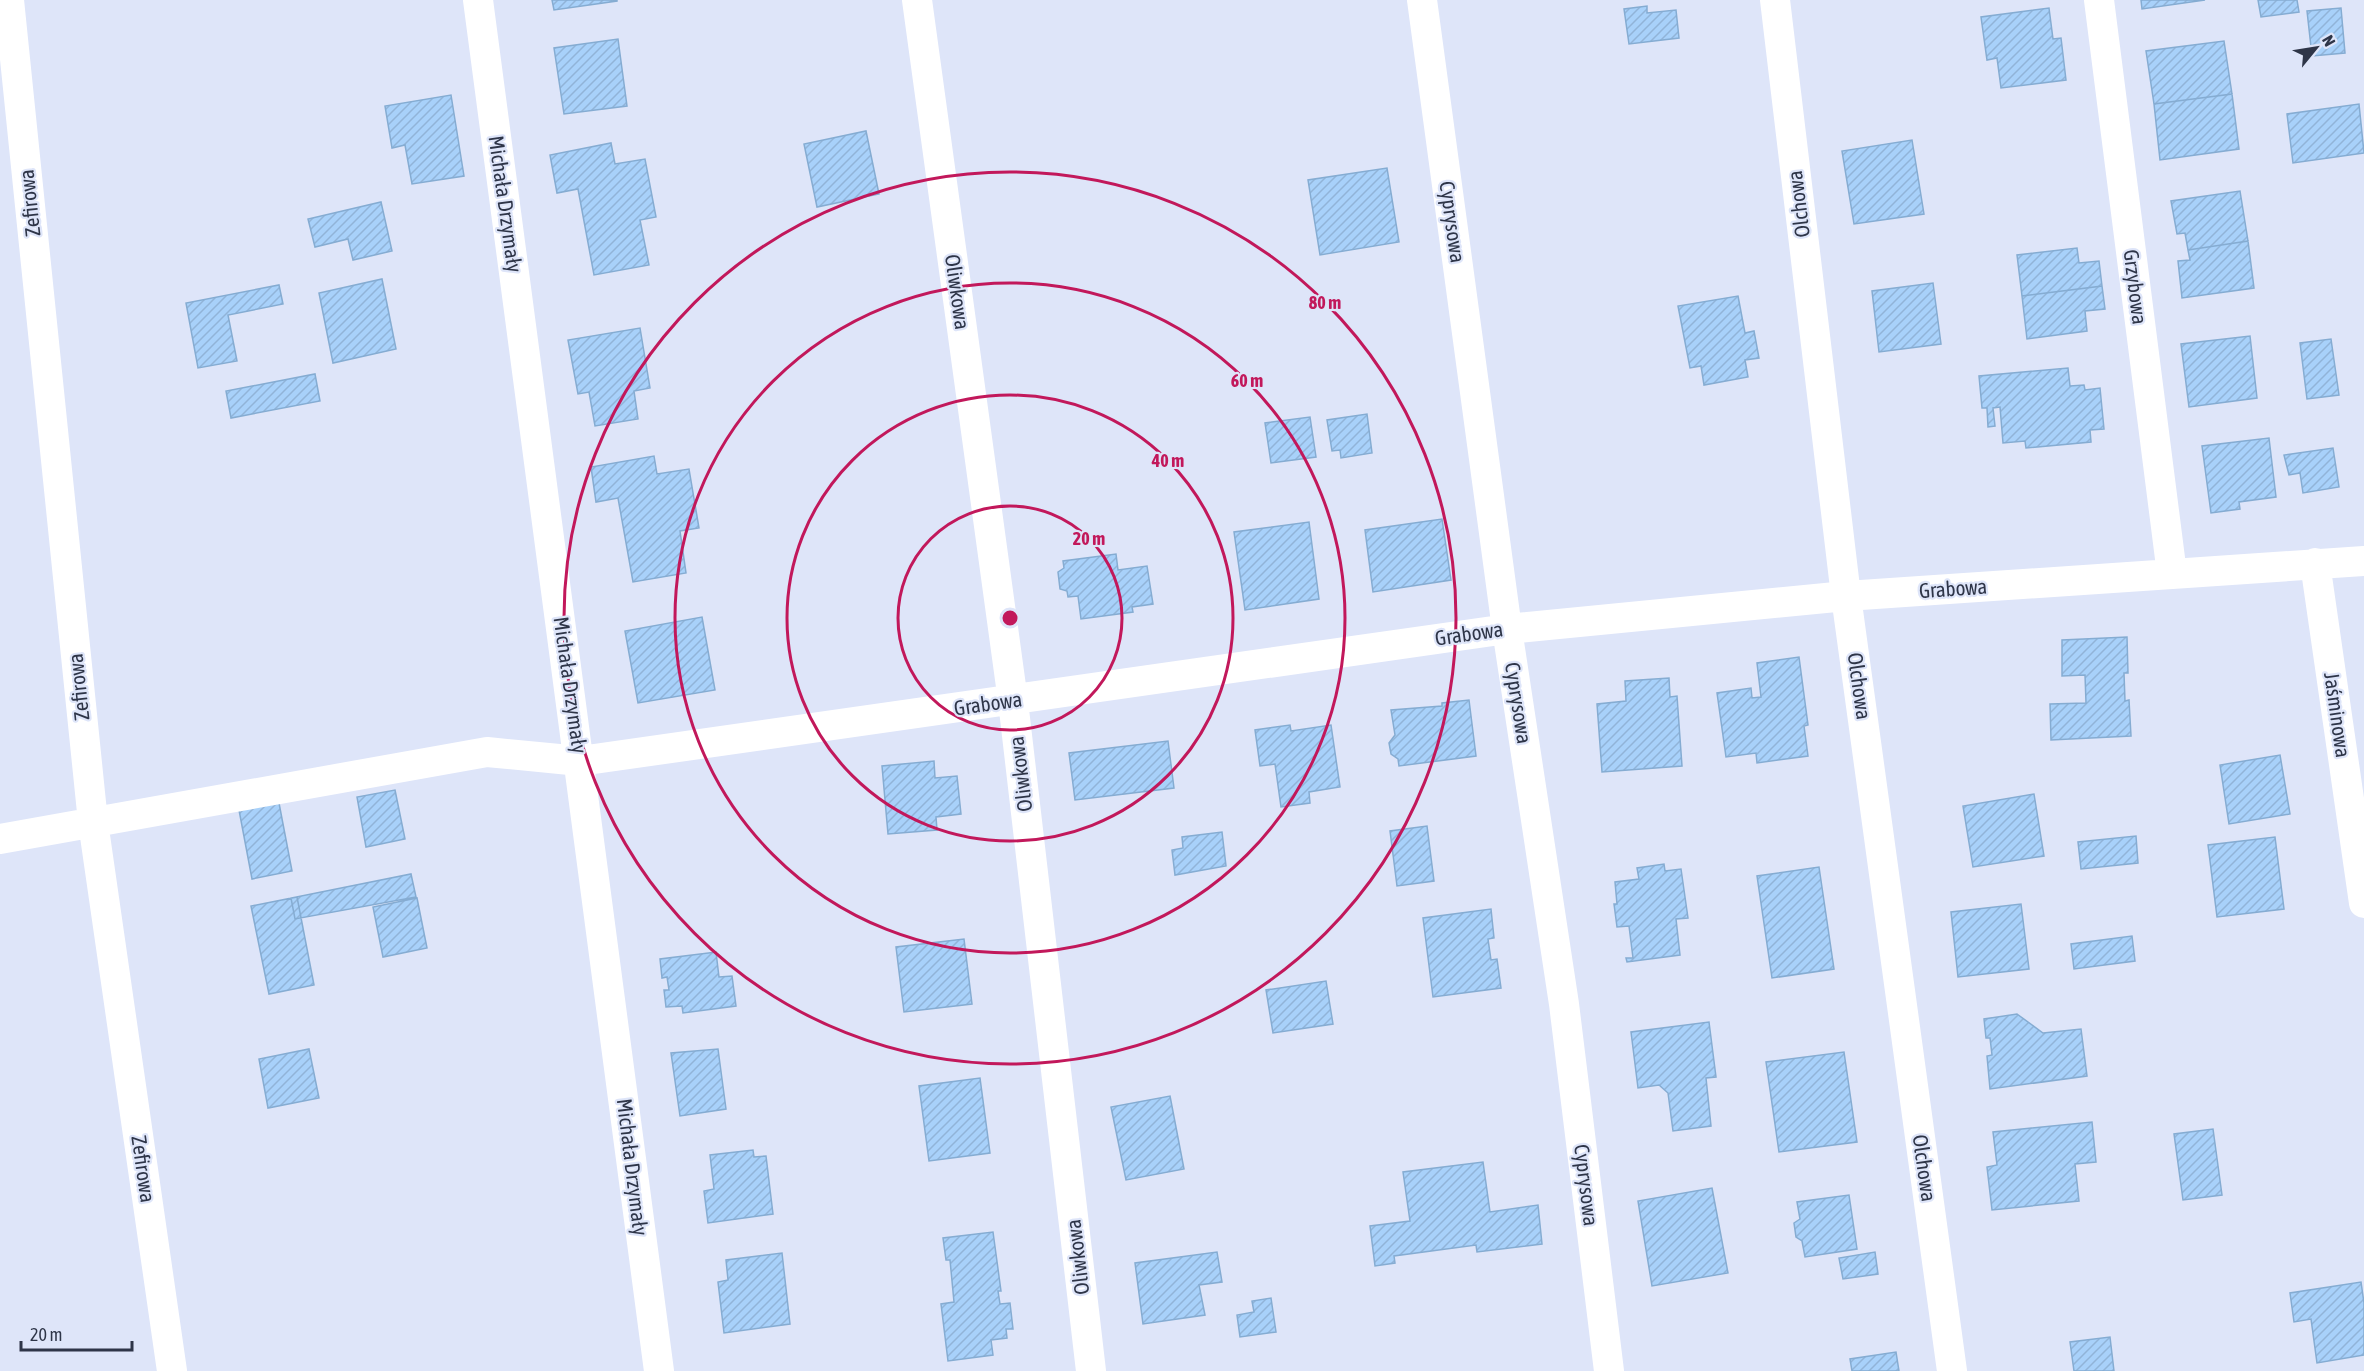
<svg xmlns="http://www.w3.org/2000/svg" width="2364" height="1371" viewBox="0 0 2364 1371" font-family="'Asap Condensed',sans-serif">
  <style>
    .building { fill: url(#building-hatch); stroke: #85acd2; stroke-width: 1.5 }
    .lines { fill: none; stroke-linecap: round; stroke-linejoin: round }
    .street { stroke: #fff; stroke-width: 30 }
    .ring { fill: none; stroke: #c2185b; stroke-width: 3 }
    .labels { text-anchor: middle; stroke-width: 4.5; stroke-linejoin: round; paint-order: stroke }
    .street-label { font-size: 21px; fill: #2e3548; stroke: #dee5f9 }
    .centre { fill: #c2185b; stroke: #dee5f9; stroke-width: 3 }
    .ring-label { font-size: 18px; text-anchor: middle; font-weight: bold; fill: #c2185b; stroke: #dee5f9; stroke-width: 4.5; stroke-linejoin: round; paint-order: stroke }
  </style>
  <defs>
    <pattern id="building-hatch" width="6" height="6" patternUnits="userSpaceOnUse" patternTransform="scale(1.5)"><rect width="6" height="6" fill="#a8d1fa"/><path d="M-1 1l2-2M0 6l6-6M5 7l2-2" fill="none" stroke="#91b4d8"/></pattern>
  </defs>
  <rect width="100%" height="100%" fill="#dee5f9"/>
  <path class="building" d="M 552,0 L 617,0 L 617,1 L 554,10 Z
    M 2141,0 L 2205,0 L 2142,9 Z
    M 2258,0 L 2297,0 L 2299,12 L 2261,17 Z
    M 1647,6 L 1647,13 L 1676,10 L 1679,38 L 1629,44 L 1624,9 Z
    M 2049,8 L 2053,39 L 2061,38 L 2066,80 L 2001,88 L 1997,58 L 1987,60 L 1981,17 Z
    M 2341,8 L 2345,53 L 2312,56 L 2307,11 Z
    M 618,39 L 627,106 L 564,114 L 554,48 Z
    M 2224,41 L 2232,94 L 2154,104 L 2146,51 Z
    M 2232,94 L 2239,149 L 2160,160 L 2154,104 Z
    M 451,95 L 464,176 L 412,184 L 405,145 L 392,148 L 385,106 Z
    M 2359,104 L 2364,153 L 2293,163 L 2287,114 Z
    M 866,131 L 879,194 L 817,207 L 804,144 Z
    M 1912,140 L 1924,214 L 1854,224 L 1842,151 Z
    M 611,143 L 615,164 L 645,159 L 656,217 L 640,220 L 649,265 L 594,275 L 578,189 L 557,193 L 550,155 Z
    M 1387,168 L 1399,242 L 1320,255 L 1308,180 Z
    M 2240,191 L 2248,241 L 2188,250 L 2185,233 L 2177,234 L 2171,201 Z
    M 381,202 L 392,251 L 353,260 L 348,239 L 315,247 L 308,219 Z
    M 2248,241 L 2254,288 L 2182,298 L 2178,261 L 2190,260 L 2188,250 Z
    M 2077,248 L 2079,263 L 2099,261 L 2102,286 L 2022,296 L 2017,255 Z
    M 382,279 L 396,349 L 333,363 L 319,293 Z
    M 1933,283 L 1941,344 L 1879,352 L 1872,291 Z
    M 279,285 L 283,304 L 228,315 L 237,361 L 198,368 L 186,303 Z
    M 2102,286 L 2105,309 L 2085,311 L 2087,331 L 2027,339 L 2022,296 Z
    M 1738,296 L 1745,333 L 1754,331 L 1759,358 L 1745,360 L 1748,377 L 1704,385 L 1701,366 L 1690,368 L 1678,306 Z
    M 640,328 L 650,388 L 634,391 L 638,419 L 595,426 L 589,392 L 578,394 L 568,340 Z
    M 2250,336 L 2257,398 L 2189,407 L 2181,344 Z
    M 2331,339 L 2339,395 L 2307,399 L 2300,343 Z
    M 2068,368 L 2070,386 L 2084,385 L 2085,390 L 2100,388 L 2104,429 L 2090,430 L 2091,442 L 2026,448 L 2025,441 L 2003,443 L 2000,407 L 1993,408 L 1995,426 L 1988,427 L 1987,408 L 1982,408 L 1979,376 Z
    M 315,374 L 320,401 L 231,418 L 226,391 Z
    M 1367,414 L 1372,453 L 1341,458 L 1340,450 L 1332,451 L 1327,420 Z
    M 1310,417 L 1316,457 L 1271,463 L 1265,423 Z
    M 2269,438 L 2276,497 L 2239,502 L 2240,509 L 2211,513 L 2202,446 Z
    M 2333,448 L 2339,487 L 2303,493 L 2300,473 L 2289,475 L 2284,455 Z
    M 654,456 L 657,474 L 689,469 L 699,528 L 680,531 L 686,573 L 633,582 L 618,498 L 596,502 L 591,467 Z
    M 1442,519 L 1451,580 L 1373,592 L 1365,530 Z
    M 1309,522 L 1319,599 L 1245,610 L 1234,532 Z
    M 1116,554 L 1118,570 L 1147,566 L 1153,604 L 1132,607 L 1133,612 L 1081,619 L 1078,596 L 1068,597 L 1067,591 L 1060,589 L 1058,572 L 1064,568 L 1063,561 Z
    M 702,617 L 715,690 L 638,703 L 625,631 Z
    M 2127,637 L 2128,673 L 2124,673 L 2125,701 L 2129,700 L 2131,736 L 2051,740 L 2050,704 L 2086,703 L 2085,675 L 2062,676 L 2062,640 Z
    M 1799,657 L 1808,725 L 1804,726 L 1808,756 L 1757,763 L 1756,753 L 1726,757 L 1717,693 L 1751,688 L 1752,698 L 1761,697 L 1757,663 Z
    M 1669,678 L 1670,697 L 1677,696 L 1682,766 L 1602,772 L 1597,704 L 1626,701 L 1625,681 Z
    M 1469,700 L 1476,756 L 1399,766 L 1398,759 L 1391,754 L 1389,743 L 1395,735 L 1391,710 L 1442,706 L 1442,703 Z
    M 1290,725 L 1291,731 L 1331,725 L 1340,787 L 1309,792 L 1310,803 L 1281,807 L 1275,764 L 1260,766 L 1255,730 Z
    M 1168,741 L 1174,788 L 1075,800 L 1069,753 Z
    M 2280,755 L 2290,814 L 2229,824 L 2220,765 Z
    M 934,761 L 935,778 L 957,776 L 961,814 L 936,817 L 937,830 L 888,834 L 882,766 Z
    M 395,790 L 405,839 L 366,847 L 357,797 Z
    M 2034,794 L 2044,856 L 1973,867 L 1963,806 Z
    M 279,803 L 292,871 L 252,879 L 239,810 Z
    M 1427,826 L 1434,881 L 1397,886 L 1390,831 Z
    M 1222,832 L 1226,866 L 1175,875 L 1172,850 L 1183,848 L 1182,837 Z
    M 2136,836 L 2138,863 L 2081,869 L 2078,842 Z
    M 2275,837 L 2284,909 L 2217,917 L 2208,845 Z
    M 1664,864 L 1665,871 L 1681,869 L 1688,918 L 1676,919 L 1680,955 L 1627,962 L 1626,958 L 1633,958 L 1629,926 L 1617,927 L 1614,904 L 1617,904 L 1615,882 L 1639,879 L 1637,868 Z
    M 1819,867 L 1834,969 L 1772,978 L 1757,876 Z
    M 411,874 L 416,897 L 295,919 L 291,898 Z
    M 297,897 L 314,985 L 269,994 L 251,906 Z
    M 417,898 L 427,948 L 383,957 L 373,907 Z
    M 2021,904 L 2029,969 L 1958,977 L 1951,912 Z
    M 1491,909 L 1494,938 L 1488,939 L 1491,960 L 1497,959 L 1501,988 L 1433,997 L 1423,918 Z
    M 2132,936 L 2135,961 L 2074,969 L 2071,944 Z
    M 964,939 L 972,1004 L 904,1012 L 896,947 Z
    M 716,952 L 719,977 L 732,976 L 736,1006 L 683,1013 L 682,1006 L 666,1007 L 664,990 L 669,990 L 667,977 L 662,978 L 660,959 Z
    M 1326,981 L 1333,1024 L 1273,1033 L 1266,990 Z
    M 2017,1014 L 2043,1033 L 2081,1029 L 2087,1076 L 1990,1089 L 1987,1056 L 1992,1055 L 1990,1038 L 1986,1038 L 1984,1019 Z
    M 1709,1022 L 1716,1077 L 1706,1078 L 1711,1126 L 1673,1131 L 1668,1093 L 1659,1085 L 1638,1088 L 1631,1032 Z
    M 309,1049 L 319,1098 L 268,1108 L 259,1059 Z
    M 718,1049 L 726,1109 L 680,1116 L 671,1053 Z
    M 1844,1052 L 1857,1142 L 1779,1152 L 1766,1062 Z
    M 980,1078 L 990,1153 L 929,1161 L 919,1086 Z
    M 1170,1096 L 1184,1169 L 1126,1180 L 1111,1107 Z
    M 2092,1122 L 2096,1162 L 2075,1164 L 2079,1201 L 1992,1210 L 1987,1167 L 1997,1165 L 1993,1132 Z
    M 2213,1129 L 2222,1195 L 2183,1200 L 2174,1134 Z
    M 753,1150 L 754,1157 L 766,1156 L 773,1214 L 708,1223 L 704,1191 L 714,1189 L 710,1155 Z
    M 1483,1162 L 1490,1212 L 1538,1205 L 1542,1244 L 1477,1252 L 1476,1245 L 1394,1256 L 1395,1263 L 1375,1266 L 1370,1226 L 1410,1221 L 1403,1172 Z
    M 1712,1188 L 1728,1273 L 1652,1286 L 1638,1201 Z
    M 1849,1195 L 1857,1249 L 1805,1257 L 1802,1241 L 1796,1237 L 1794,1223 L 1800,1219 L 1797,1202 Z
    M 993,1232 L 1001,1291 L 998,1291 L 1000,1304 L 1010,1303 L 1013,1329 L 1006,1329 L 1007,1338 L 991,1340 L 993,1355 L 948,1361 L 941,1304 L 954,1302 L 950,1260 L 946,1260 L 943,1238 Z
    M 1217,1252 L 1222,1282 L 1199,1285 L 1205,1315 L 1143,1324 L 1135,1263 Z
    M 1875,1252 L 1878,1274 L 1843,1279 L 1839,1258 Z
    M 782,1253 L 790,1324 L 724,1333 L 718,1282 L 728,1280 L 726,1260 Z
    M 2361,1282 L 2364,1303 L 2364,1355 L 2317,1363 L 2311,1319 L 2294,1322 L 2290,1293 Z
    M 1271,1298 L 1276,1332 L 1240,1337 L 1237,1315 L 1254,1312 L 1252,1301 Z
    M 2110,1337 L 2114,1371 L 2074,1371 L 2070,1342 Z
    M 1896,1352 L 1899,1371 L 1852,1371 L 1850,1359 Z"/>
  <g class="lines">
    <path class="street" d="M 9,0 L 93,822 L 172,1371
      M 478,0 L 659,1371
      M 917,0 L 1013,701 L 1091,1371
      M 1422,0 L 1507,629 L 1564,1004 L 1609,1371
      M 1775,0 L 1846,596 L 1952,1371
      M 2099,0 L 2172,574
      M 2315,563 L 2364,903
      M 0,839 L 487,752 L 580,761 L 1507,629 L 1846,596 L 2364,561"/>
  </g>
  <g class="ring">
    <circle cx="1010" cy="618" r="112"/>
    <circle cx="1010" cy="618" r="223"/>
    <circle cx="1010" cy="618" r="335"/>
    <circle cx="1010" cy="618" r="446"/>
  </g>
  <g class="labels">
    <g class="street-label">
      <text transform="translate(30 203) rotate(-96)" y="7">Zefirowa</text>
      <text transform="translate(505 204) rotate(82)" y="7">Michała Drzymały</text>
      <text transform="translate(1799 204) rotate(-97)" y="7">Olchowa</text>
      <text transform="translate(1452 222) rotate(82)" y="7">Cyprysowa</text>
      <text transform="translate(2135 287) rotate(83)" y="7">Grzybowa</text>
      <text transform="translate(957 292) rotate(82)" y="7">Oliwkowa</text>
      <text transform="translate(1953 589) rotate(-4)" y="7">Grabowa</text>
      <text transform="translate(1469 634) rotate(-8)" y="7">Grabowa</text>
      <text transform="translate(570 685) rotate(82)" y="7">Michała Drzymały</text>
      <text transform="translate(1859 686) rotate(82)" y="7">Olchowa</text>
      <text transform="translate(79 687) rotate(-96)" y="7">Zefirowa</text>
      <text transform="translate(1518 703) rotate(81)" y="7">Cyprysowa</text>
      <text transform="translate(988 704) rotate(-8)" y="7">Grabowa</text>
      <text transform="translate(2337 715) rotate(82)" y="7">Jaśminowa</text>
      <text transform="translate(1021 774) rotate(-97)" y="7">Oliwkowa</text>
      <text transform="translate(632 1167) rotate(83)" y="7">Michała Drzymały</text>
      <text transform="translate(1924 1168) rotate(82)" y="7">Olchowa</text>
      <text transform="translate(143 1169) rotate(82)" y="7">Zefirowa</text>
      <text transform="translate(1586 1185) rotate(83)" y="7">Cyprysowa</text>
      <text transform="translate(1078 1257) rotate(-97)" y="7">Oliwkowa</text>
    </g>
  </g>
  <circle cx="1010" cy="618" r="9" class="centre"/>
  <g class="ring-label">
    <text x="1325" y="309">80 m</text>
    <text x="1247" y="387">60 m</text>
    <text x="1168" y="467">40 m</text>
    <text x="1089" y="545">20 m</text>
  </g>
  <g transform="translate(2316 48) rotate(60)" stroke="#dee5f9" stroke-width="4.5" paint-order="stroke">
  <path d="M0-4.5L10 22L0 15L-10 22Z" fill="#2e3548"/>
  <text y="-9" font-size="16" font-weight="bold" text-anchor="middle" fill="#2e3548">N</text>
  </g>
  <path d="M21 1341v9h111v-9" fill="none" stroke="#2e3548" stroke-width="3"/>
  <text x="30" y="1341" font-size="18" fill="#2e3548" stroke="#dee5f9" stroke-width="4.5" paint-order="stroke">20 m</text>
</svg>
